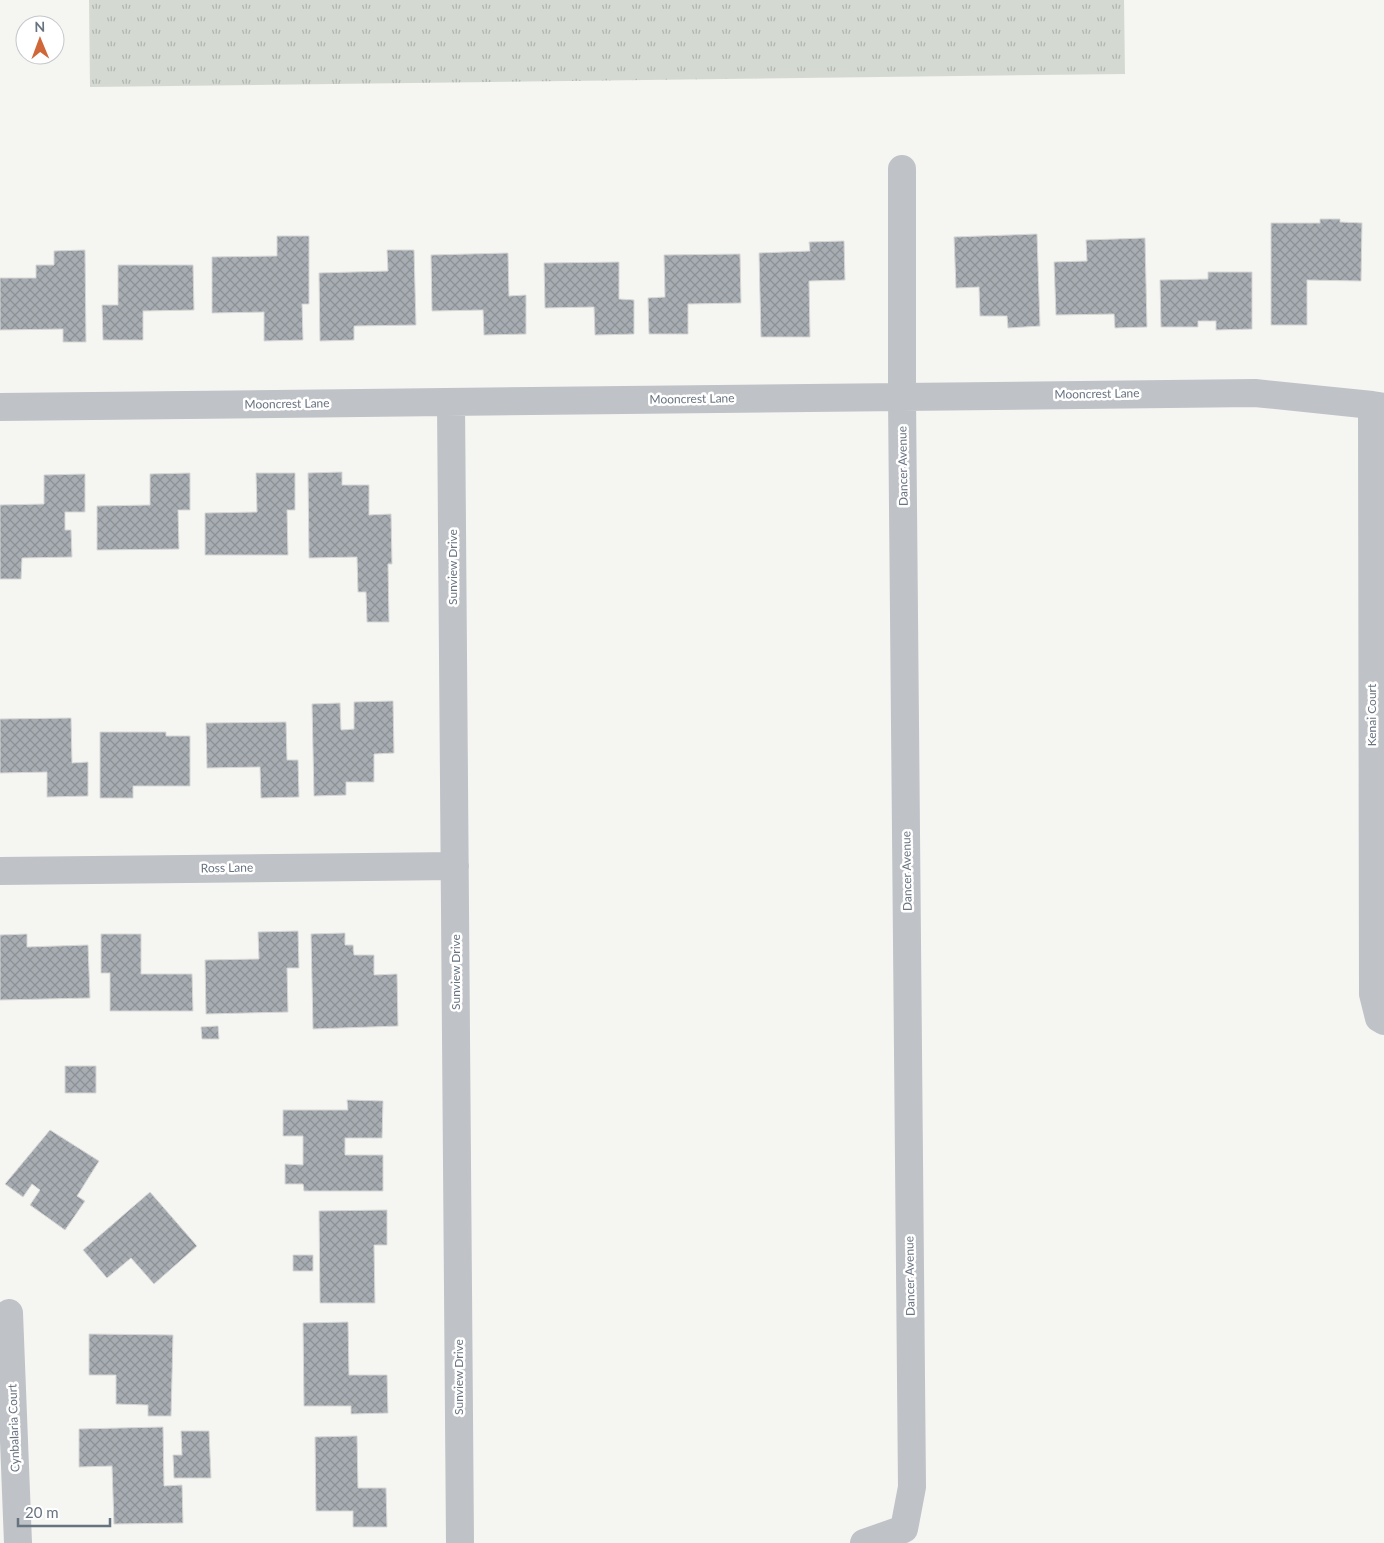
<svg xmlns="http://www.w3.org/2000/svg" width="1384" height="1543" viewBox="0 0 1384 1543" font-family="Lato,sans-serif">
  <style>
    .grass { fill: url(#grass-tufts) }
    .building { fill: url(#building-cross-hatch); stroke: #d7d7d5 }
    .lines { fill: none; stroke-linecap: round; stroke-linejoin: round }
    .street { stroke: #bfc2c6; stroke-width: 28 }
    .labels { text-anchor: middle; stroke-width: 5; stroke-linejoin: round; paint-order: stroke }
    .street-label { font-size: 12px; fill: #687380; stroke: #fff }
  </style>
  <defs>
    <pattern id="grass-tufts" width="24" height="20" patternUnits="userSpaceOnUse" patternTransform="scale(1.25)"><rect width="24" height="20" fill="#d4dad2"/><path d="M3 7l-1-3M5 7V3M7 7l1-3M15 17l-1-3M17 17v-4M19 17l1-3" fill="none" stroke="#b0b5b0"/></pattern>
    <pattern id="building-cross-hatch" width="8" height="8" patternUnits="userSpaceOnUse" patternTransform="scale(1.25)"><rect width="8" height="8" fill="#a7adb2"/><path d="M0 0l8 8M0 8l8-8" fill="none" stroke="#8c9196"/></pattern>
  </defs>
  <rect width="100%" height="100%" fill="#f5f5f2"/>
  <path class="grass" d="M 89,0 L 1124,0 L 1125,74 L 90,87 Z"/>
  <path class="building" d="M 1320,219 L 1340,219 L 1340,222 L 1362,223 L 1361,281 L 1307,280 L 1307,325 L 1271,325 L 1271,223 L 1320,223 Z
    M 1037,234 L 1040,326 L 1008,328 L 1007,316 L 980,316 L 979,287 L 956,288 L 954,237 Z
    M 277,236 L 309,236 L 309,304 L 302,304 L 303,340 L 264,341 L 264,312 L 212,313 L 212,257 L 277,256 Z
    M 1145,238 L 1147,327 L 1115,328 L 1114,314 L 1056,315 L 1054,262 L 1087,261 L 1086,240 Z
    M 844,241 L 845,280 L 809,281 L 810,337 L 761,337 L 759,253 L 810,251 L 809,242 Z
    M 85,250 L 86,342 L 63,342 L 63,329 L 0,330 L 0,278 L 36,278 L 36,265 L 54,265 L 54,251 Z
    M 387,250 L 414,250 L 416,325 L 354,326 L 354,340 L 320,341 L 319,273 L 388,271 Z
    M 508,253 L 509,296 L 526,295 L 526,334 L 484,335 L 483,310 L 432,311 L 431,255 Z
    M 740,254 L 741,303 L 688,304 L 688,334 L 649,334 L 648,298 L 665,297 L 664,255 Z
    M 619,262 L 619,299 L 634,300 L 634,334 L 595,335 L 594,307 L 545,308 L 544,263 Z
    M 118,265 L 193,265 L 194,310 L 143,311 L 143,340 L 103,340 L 102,305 L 118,305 Z
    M 1208,272 L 1252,272 L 1252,329 L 1216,330 L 1216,321 L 1198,321 L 1198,327 L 1161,327 L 1160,280 L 1208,279 Z
    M 342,472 L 342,485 L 369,485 L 369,515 L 391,514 L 392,564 L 388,564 L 389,622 L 367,622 L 366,592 L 358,592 L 357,557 L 309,558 L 308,473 Z
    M 190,473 L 190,510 L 178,510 L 179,549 L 97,550 L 97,506 L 150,505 L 150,474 Z
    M 256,473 L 295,473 L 295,510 L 287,510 L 288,555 L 205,555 L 205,513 L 257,512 Z
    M 85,474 L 85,512 L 65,512 L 65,530 L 71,530 L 72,557 L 22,558 L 21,579 L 0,579 L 0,505 L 44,504 L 44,475 Z
    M 393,701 L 394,753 L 374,754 L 374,782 L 346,782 L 346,795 L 314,796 L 312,704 L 340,703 L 341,730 L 354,729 L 354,702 Z
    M 71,718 L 72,763 L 88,762 L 88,796 L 47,797 L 47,772 L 0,773 L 0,719 Z
    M 286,722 L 287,760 L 298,760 L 299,797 L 261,798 L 260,767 L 207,768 L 206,723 Z
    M 100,732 L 166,732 L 166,736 L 190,736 L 190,786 L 133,786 L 133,798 L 100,798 Z
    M 298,931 L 299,968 L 287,968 L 288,1012 L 206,1014 L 205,960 L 259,959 L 258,932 Z
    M 345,933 L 345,945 L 353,945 L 354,955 L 374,955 L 374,975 L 397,974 L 398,1026 L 313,1029 L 311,934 Z
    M 27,934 L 27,947 L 88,945 L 90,998 L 0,1000 L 0,935 Z
    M 101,934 L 141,934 L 141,974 L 192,974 L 193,1011 L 110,1011 L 110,973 L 101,973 Z
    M 218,1026 L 219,1039 L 202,1039 L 201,1027 Z
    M 65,1066 L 96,1066 L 96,1093 L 65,1093 Z
    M 347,1100 L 383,1101 L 382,1138 L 345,1138 L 345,1155 L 383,1155 L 383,1191 L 304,1191 L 303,1184 L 285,1184 L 285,1164 L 303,1165 L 303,1136 L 283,1136 L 283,1110 L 348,1110 Z
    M 50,1130 L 99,1161 L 77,1196 L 85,1201 L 65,1230 L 30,1205 L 40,1190 L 32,1184 L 23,1197 L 5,1184 Z
    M 150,1192 L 197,1246 L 154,1284 L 131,1258 L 107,1278 L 83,1250 Z
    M 387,1210 L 387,1245 L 374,1245 L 375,1303 L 320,1303 L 319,1211 Z
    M 293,1255 L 313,1255 L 313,1271 L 293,1271 Z
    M 348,1322 L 349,1375 L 387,1375 L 388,1413 L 351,1414 L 351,1406 L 304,1406 L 303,1323 Z
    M 89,1334 L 173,1335 L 171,1416 L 148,1416 L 148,1405 L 116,1404 L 116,1375 L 89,1375 Z
    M 163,1427 L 164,1486 L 182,1485 L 183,1523 L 114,1524 L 112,1466 L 79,1467 L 79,1429 Z
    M 181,1431 L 209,1431 L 211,1478 L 174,1478 L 173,1455 L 182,1455 Z
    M 357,1436 L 358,1488 L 386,1488 L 387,1527 L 353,1527 L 353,1511 L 316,1511 L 315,1437 Z"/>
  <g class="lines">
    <path class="street" d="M 451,402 L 460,1543
      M 1372,405 L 1373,994 L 1379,1018 L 1384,1021
      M 0,407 L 1255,393 L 1372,405 L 1384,407
      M 0,871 L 455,866
      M 9,1313 L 18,1543
      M 864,1543 L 904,1529 L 912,1487 L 902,397 L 902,169"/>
  </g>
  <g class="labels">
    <g class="street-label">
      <text transform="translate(1097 394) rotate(-1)" y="4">Mooncrest Lane</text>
      <text transform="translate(692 399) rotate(-1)" y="4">Mooncrest Lane</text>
      <text transform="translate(287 404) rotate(-1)" y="4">Mooncrest Lane</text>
      <text transform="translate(903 466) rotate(-91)" y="4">Dancer Avenue</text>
      <text transform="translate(453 567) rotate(-90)" y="4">Sunview Drive</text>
      <text transform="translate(1372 715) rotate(-90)" y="4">Kenai Court</text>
      <text transform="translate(227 868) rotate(-1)" y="4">Ross Lane</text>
      <text transform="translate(907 871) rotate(-91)" y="4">Dancer Avenue</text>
      <text transform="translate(456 972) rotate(-90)" y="4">Sunview Drive</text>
      <text transform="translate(910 1276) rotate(-91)" y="4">Dancer Avenue</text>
      <text transform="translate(459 1377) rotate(-90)" y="4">Sunview Drive</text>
      <text transform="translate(14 1428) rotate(-92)" y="4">Cynbalaria Court</text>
    </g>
  </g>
  <g transform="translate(40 40) rotate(359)"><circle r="24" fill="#ffffff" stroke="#c3c7cc"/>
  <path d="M0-4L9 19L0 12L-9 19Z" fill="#cf6739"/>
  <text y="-8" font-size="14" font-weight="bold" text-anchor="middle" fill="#687380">N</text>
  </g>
  <path d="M18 1518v8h92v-8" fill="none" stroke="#687380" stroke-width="2.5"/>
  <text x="25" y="1518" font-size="15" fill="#687380" stroke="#ffffff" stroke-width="4" paint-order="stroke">20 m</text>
</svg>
